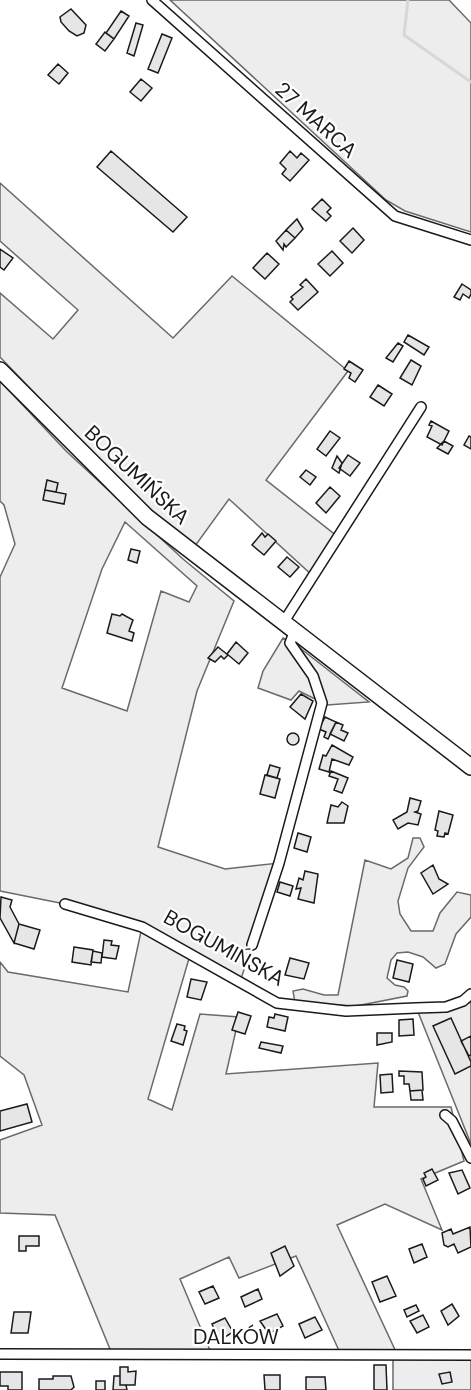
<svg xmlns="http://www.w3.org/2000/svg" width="471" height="1390" viewBox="0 0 471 1390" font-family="'DM Sans',sans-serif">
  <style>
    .built { fill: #ededed; stroke: #6a6a6a; stroke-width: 1.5; fill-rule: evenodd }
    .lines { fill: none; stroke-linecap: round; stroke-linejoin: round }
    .stream { stroke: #d7d7d7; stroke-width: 3 }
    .building { fill: #e6e6e6; stroke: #1a1a1a; stroke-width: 1.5 }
    .minor-casing { stroke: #1a1a1a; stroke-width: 12 }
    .primary-casing { stroke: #1a1a1a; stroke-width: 18 }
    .minor { stroke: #fff; stroke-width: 9 }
    .primary { stroke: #fff; stroke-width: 15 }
    .labels { text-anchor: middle; stroke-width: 4.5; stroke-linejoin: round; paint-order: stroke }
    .street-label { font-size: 21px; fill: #1a1a1a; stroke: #fff }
  </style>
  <rect width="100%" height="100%" fill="#fff"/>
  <path class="built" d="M 170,0 L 449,0 L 471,23 L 471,232 L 405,211 L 386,200 Z
    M 0,183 L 173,338 L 232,276 L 348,371 L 266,480 L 338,537 L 313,576 L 229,499 L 195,546 L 154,514 L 122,484 L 0,357 L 0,293 L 53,339 L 78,310 L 0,241 Z
    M 0,381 L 66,451 L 183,559 L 234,601 L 197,691 L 158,847 L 225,869 L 279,863 L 240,982 L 190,955 L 148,1099 L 172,1110 L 200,1014 L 239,1017 L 226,1074 L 378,1063 L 374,1107 L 451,1107 L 464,1161 L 421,1179 L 442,1230 L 385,1204 L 337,1225 L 397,1354 L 471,1355 L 471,1390 L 393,1390 L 393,1354 L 341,1355 L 296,1256 L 239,1278 L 229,1257 L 180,1279 L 212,1355 L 112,1354 L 55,1215 L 0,1213 L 0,1140 L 42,1125 L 24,1075 L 0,1056 L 0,962 L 8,972 L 128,992 L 142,927 L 65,904 L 0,891 L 0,577 L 15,544 L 4,505 L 0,501 ZM 125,522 L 197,586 L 189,602 L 161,591 L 127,711 L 62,688 L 102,569 Z
    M 283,638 L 300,648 L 369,702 L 327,705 L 299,691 L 291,700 L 258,688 L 263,671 Z
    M 413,838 L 420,838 L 424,847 L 408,868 L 398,901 L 400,914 L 411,931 L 433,931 L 440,913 L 457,892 L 471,895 L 471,917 L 456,934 L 445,964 L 436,968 L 423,957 L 408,952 L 397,953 L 391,960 L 387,978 L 395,985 L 404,987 L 408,991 L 407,996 L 356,1006 L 295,1003 L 293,991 L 303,989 L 324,995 L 338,995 L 365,860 L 391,869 L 408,858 Z
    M 471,1002 L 471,1144 L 418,1012 L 450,1010 Z"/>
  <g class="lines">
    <path class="stream" d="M 408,0 L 404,35 L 471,82"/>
  </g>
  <path class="building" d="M 71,9 L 86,25 L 84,33 L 77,36 L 69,31 L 61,22 L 60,17 Z
    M 121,11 L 129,16 L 114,39 L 106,33 Z
    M 136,23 L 143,25 L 134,56 L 127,53 Z
    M 105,32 L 114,39 L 105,51 L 96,44 Z
    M 162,34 L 172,38 L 158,73 L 148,69 Z
    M 58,64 L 68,73 L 59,84 L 48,75 Z
    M 141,79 L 152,88 L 141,101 L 130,92 Z
    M 111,151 L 187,217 L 173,232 L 97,167 Z
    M 290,151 L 297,158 L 301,153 L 309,160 L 290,181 L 282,174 L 286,169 L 280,163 Z
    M 322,199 L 331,208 L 327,212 L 331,216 L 326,221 L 312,209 Z
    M 297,219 L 303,229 L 295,238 L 286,230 Z
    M 353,228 L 364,240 L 352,253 L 340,241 Z
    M 286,230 L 295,238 L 286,247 L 284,244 L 283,250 L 276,241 Z
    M 0,249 L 13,258 L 4,270 L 0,267 Z
    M 332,251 L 343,263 L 330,276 L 318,264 Z
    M 267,253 L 279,264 L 265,279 L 253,268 Z
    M 306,279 L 318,292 L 298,310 L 290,302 L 293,299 L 291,297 L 303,287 L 300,285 Z
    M 462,284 L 471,290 L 471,294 L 469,298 L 463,294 L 460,300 L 454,297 Z
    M 408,335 L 429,347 L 424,355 L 404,342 Z
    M 398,343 L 403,346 L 393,362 L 386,358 Z
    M 411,360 L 421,366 L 412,385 L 400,378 Z
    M 349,361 L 363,370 L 355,382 L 349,378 L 351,373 L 344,369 Z
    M 378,385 L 392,394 L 384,406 L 370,397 Z
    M 431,421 L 449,431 L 442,445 L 427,437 L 432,426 L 429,425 Z
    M 330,431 L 340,438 L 326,456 L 317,449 Z
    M 469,436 L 471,437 L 471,449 L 464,445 Z
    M 444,441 L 453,446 L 448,454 L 437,448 Z
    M 348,455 L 360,463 L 350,476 L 339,468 Z
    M 337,456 L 342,463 L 339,473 L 332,468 Z
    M 306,470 L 316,477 L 310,485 L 300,477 Z
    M 47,480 L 58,483 L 56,492 L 45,490 Z
    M 330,487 L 340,496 L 326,513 L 316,503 Z
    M 45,490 L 66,494 L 64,504 L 43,500 Z
    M 262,533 L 265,537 L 268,534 L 276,541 L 264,555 L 252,545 Z
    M 131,549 L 140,551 L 137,563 L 128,560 Z
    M 287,557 L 299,567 L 290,577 L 278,567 Z
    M 112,614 L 120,616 L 122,614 L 133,620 L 129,631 L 134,633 L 132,641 L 107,633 Z
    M 236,642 L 248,653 L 239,664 L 227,654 Z
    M 218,647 L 228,655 L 224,659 L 221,656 L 215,662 L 208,658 Z
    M 301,694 L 313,701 L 305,719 L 290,707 Z
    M 325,717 L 336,722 L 328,739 L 324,737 L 326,732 L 319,729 Z
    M 336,722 L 343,725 L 341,730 L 348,733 L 344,741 L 330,734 Z
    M287 739a6 6 0 1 1 12 0a6 6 0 1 1-12 0Z
    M 332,745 L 353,757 L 349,765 L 332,759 L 329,772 L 319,769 L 323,755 L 326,756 Z
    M 270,765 L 280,768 L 277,778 L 267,775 Z
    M 331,771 L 348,778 L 342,793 L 334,790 L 338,779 L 329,776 Z
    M 265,775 L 280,779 L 275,798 L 260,794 Z
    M 410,798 L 421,801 L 418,811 L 415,812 L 421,814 L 418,825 L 408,823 L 398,829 L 393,820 L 407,812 Z
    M 342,802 L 348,806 L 344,823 L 327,823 L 331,805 L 338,807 Z
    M 439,811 L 453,815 L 448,834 L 445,833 L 444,837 L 437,836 L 438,831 L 435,830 Z
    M 298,833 L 311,837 L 307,852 L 294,848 Z
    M 433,865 L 439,879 L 448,884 L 433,894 L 421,873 Z
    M 305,871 L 318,874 L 314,903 L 298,899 L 301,888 L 296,889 L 299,878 L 303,880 Z
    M 280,882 L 293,886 L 290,896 L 277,892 Z
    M 1,897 L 12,900 L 10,907 L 19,924 L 14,943 L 0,918 Z
    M 19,924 L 40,930 L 34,949 L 14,943 Z
    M 104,940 L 112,941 L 111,945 L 119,946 L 116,959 L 102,957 Z
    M 74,947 L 93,950 L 91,965 L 72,962 Z
    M 93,951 L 102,953 L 101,963 L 91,962 Z
    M 290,958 L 309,963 L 304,979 L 285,975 Z
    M 397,960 L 413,964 L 409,982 L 393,978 Z
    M 191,979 L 207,982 L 201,1000 L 187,997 Z
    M 238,1012 L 251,1016 L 245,1034 L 232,1030 Z
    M 275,1014 L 288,1017 L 285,1031 L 267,1027 L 269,1017 L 274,1018 Z
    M 451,1018 L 471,1062 L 471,1066 L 455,1074 L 433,1026 Z
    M 413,1019 L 414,1035 L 399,1036 L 399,1020 Z
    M 177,1024 L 185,1026 L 184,1030 L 187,1031 L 183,1045 L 171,1041 Z
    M 377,1033 L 392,1033 L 392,1042 L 377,1045 Z
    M 471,1036 L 471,1055 L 469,1056 L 461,1041 Z
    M 261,1042 L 283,1046 L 281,1053 L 259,1048 Z
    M 399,1071 L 422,1072 L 423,1090 L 410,1091 L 409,1084 L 404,1084 L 404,1076 L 399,1076 Z
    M 392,1074 L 393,1092 L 381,1093 L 380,1075 Z
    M 422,1090 L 423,1100 L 411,1100 L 410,1091 Z
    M 27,1104 L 32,1122 L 0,1131 L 0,1111 Z
    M 432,1169 L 438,1180 L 426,1186 L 423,1179 L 426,1177 L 424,1173 Z
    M 462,1170 L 470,1188 L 458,1194 L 449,1173 Z
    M 470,1227 L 471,1247 L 458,1253 L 454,1244 L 448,1247 L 444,1245 L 442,1233 L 451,1229 L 453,1234 Z
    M 19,1236 L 39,1236 L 39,1246 L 26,1246 L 26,1251 L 19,1251 Z
    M 422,1244 L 427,1257 L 414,1263 L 409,1249 Z
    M 285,1246 L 294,1266 L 280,1276 L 271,1253 Z
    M 387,1276 L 396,1296 L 380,1302 L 372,1282 Z
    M 213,1286 L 219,1298 L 205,1304 L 199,1292 Z
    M 258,1289 L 262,1299 L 245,1307 L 241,1297 Z
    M 452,1304 L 459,1316 L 448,1325 L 441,1311 Z
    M 416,1305 L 419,1311 L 407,1317 L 404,1310 Z
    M 14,1312 L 31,1312 L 28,1333 L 11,1333 Z
    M 277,1314 L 283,1326 L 269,1334 L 260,1321 Z
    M 423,1315 L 429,1327 L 417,1333 L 410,1321 Z
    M 315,1317 L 322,1330 L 305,1338 L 299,1324 Z
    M 225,1318 L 233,1332 L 219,1341 L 212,1324 Z
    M 374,1365 L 386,1365 L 387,1390 L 374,1390 Z
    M 120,1367 L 128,1367 L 128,1372 L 136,1371 L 135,1385 L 120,1385 Z
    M 0,1372 L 22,1372 L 22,1390 L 8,1390 L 8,1386 L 0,1386 Z
    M 450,1372 L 452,1382 L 442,1384 L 439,1374 Z
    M 264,1375 L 280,1375 L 280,1390 L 265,1390 Z
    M 53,1376 L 71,1376 L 74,1387 L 71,1390 L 39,1390 L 39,1379 L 53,1379 Z
    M 114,1376 L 120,1376 L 120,1385 L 126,1385 L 127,1390 L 113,1390 Z
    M 306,1377 L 325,1377 L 326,1390 L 306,1390 Z
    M 96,1381 L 105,1381 L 105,1390 L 96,1390 Z"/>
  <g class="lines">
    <g class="minor-casing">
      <path id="minor" d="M 152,0 L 395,216 L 471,240
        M 283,623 L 421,407
        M 65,904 L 142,927 L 277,1003 L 346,1011 L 416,1008 L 446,1007 L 463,1001 L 471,994
        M 252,945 L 279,863 L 322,703 L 313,676 L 290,643 L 294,633
        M 445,1115 L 452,1121 L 471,1158
        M 0,1354 L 471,1355"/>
    </g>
    <g class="primary-casing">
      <path id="primary" d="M 0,370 L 147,517 L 471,767"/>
    </g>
    <use href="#minor" class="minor"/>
    <use href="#primary" class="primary"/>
  </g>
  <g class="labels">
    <g class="street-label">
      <text transform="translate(316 120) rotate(42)" y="7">27 MARCA</text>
      <text transform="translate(137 475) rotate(43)" y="7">BOGUMIŃSKA</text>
      <text transform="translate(224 948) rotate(29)" y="7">BOGUMIŃSKA</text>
      <text x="236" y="1344">DALKÓW</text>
    </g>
  </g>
</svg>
